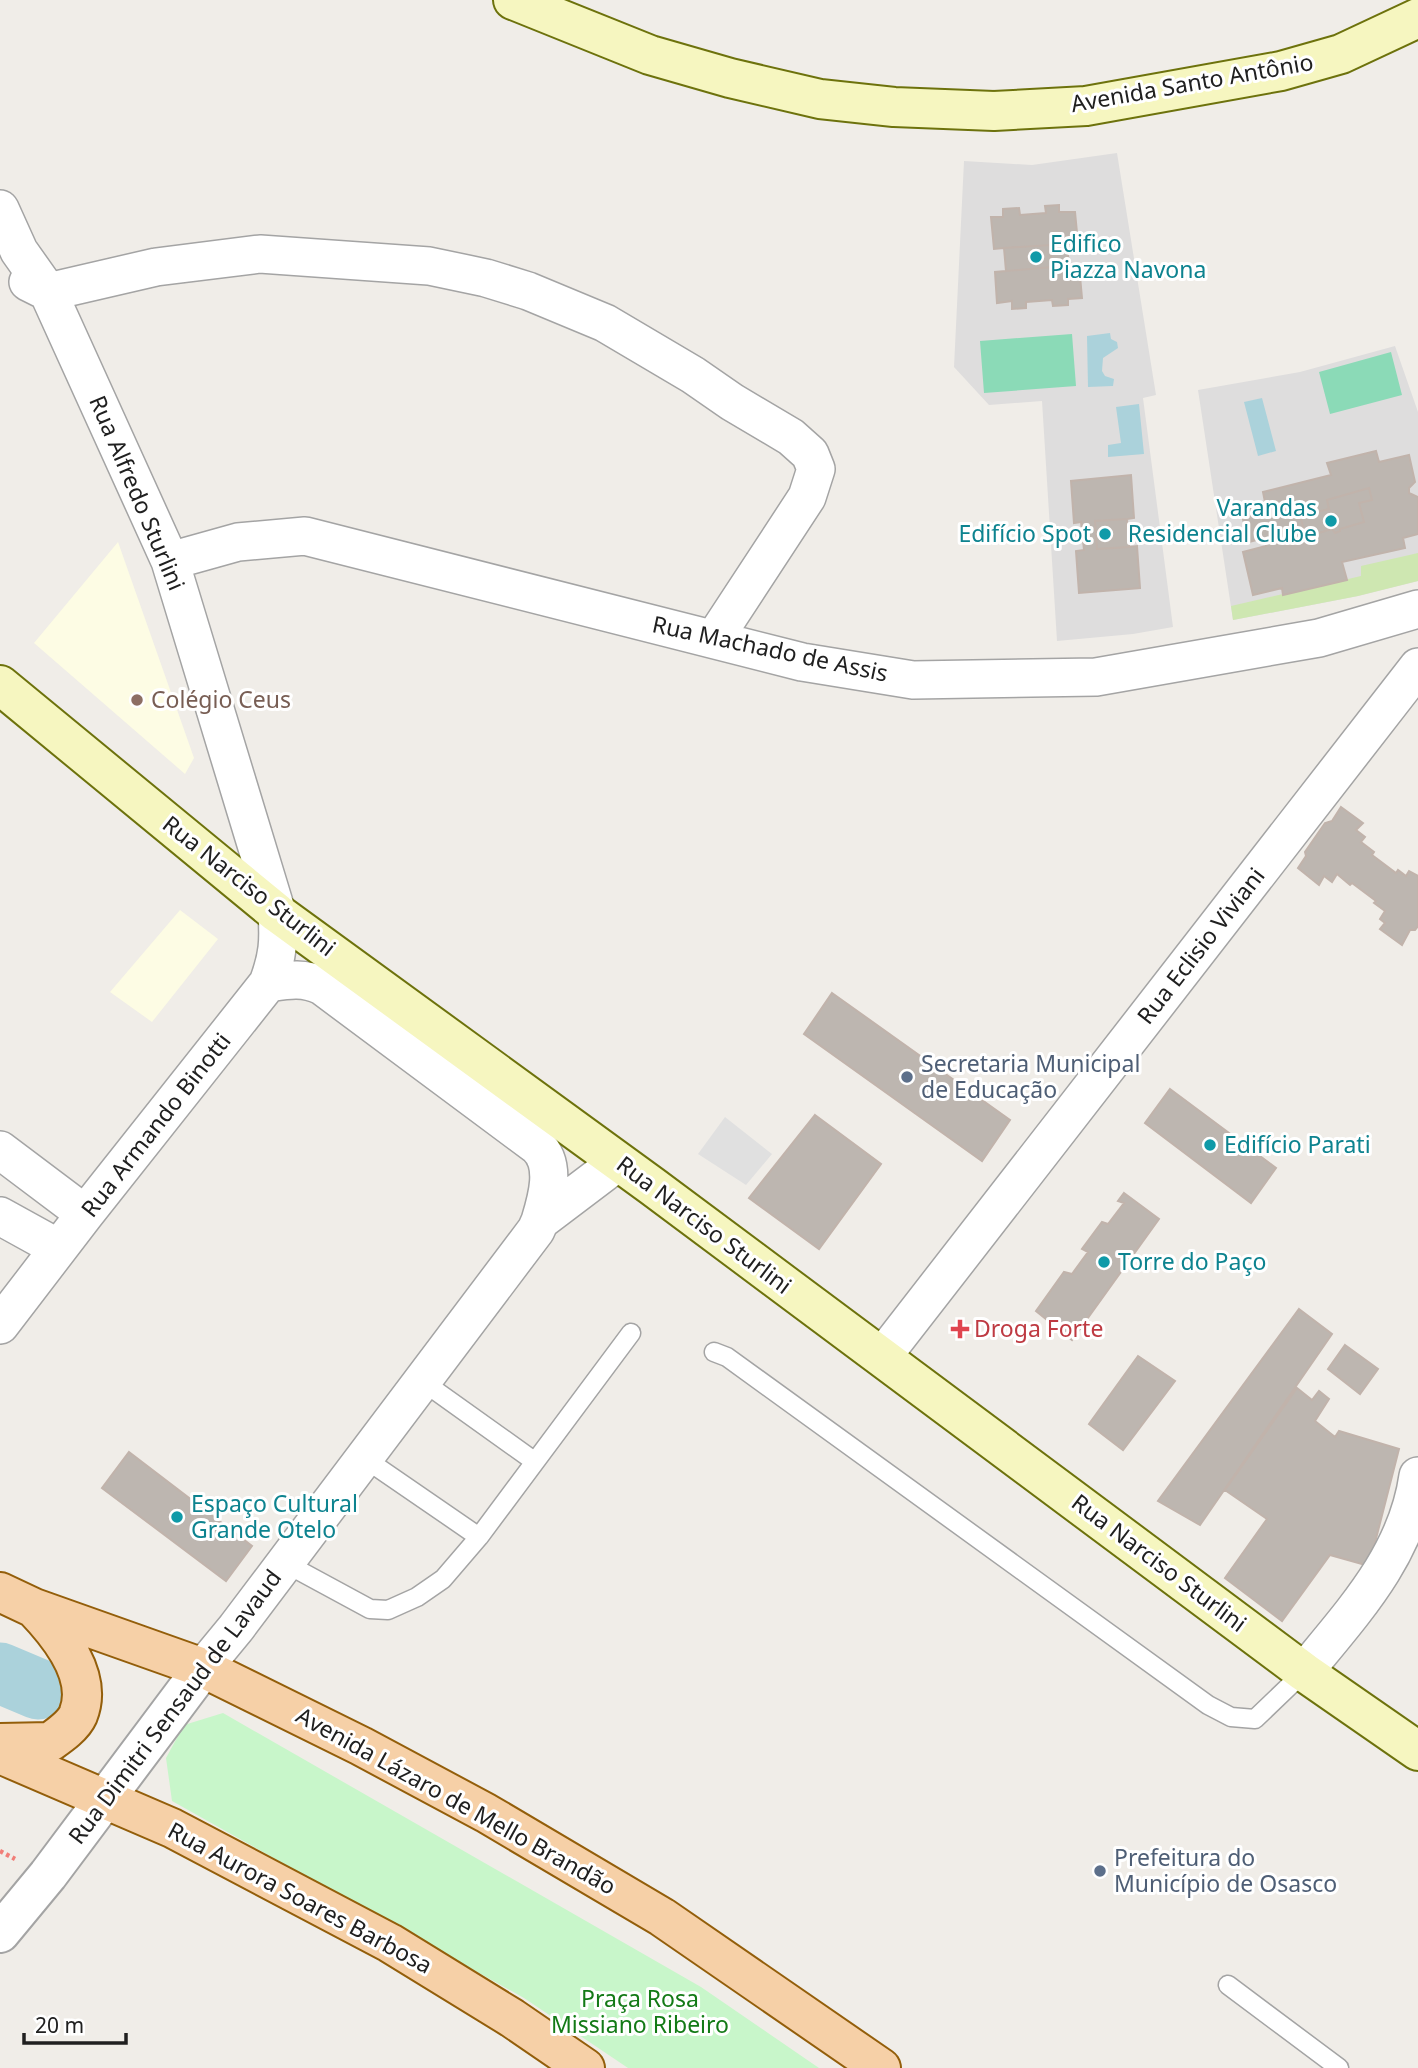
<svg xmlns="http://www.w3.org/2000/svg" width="1418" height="2068" viewBox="0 0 1418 2068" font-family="'Noto Sans',sans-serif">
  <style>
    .residential { fill: #dedddd }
    .education { fill: #fdfce4 }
    .grass { fill: #cee7b1 }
    .park { fill: #c8f6ca }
    .pitch { fill: #8bdab7 }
    .parking { fill: #e0e0e0 }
    .water { fill: #abd2db }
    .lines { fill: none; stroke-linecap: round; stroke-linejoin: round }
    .river { stroke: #abd2db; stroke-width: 61 }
    .building { fill: #bdb6b0; stroke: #c1b3ab; stroke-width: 2 }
    .service-casing { stroke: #a4a4a4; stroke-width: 21 }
    .minor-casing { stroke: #a4a4a4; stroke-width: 40 }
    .tertiary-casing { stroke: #a4a4a4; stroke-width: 42 }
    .secondary-casing { stroke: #6d720c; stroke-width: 42 }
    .primary-casing { stroke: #935e0a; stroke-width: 42 }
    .path { stroke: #f17e78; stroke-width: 4.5; stroke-dasharray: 3.5 3.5; stroke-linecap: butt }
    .service { stroke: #fff; stroke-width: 18 }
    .minor { stroke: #fff; stroke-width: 37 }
    .tertiary { stroke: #fff; stroke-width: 38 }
    .secondary { stroke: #f6f6c0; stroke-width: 38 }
    .primary { stroke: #f6d0a7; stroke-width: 38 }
    .culture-dot { fill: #0f9aa8; stroke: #fff; stroke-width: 2.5 }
    .education-dot { fill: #8d6e63; stroke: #fff; stroke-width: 2.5 }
    .service-dot { fill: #5c6f8a; stroke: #fff; stroke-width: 2.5 }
    .health-dot { fill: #e0444e; stroke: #fff; stroke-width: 2.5 }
    .labels { text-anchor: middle; stroke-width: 6; stroke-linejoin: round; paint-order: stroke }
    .street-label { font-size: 23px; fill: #202020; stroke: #fff }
    .culture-label { font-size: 23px; fill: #0d838f; stroke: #fff; text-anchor: start }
    .education-label { font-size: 23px; fill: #785e54; stroke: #fff; text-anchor: start }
    .service-label { font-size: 23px; fill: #4e5e75; stroke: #fff; text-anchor: start }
    .health-label { font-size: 23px; fill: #be3a42; stroke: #fff; text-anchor: start }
    .park-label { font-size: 23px; fill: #137a16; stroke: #fff }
  </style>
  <rect width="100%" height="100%" fill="#f0ede8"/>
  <path class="residential" d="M 1117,153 L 1156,395 L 1143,398 L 1173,627 L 1133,634 L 1057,641 L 1042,401 L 989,405 L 954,367 L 964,161 L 1032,165 Z
    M 1395,346 L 1418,412 L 1418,581 L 1358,596 L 1233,620 L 1198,390 L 1300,372 Z"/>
  <path class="education" d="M 118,542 L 194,758 L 185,774 L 34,643 Z
    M 180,910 L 218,939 L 152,1022 L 110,992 Z"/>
  <path class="grass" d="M 1418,553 L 1418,581 L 1358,596 L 1233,620 L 1231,606 L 1361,576 L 1361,566 Z"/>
  <path class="park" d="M 223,1713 L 701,1987 L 819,2068 L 628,2068 L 524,1998 L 172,1801 L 166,1758 L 184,1725 Z"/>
  <path class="pitch" d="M 1072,334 L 1076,386 L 984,393 L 980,341 Z
    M 1391,352 L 1402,395 L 1330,414 L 1319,372 Z"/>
  <path class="parking" d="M 725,1117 L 772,1154 L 746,1185 L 698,1154 Z"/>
  <path class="water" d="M 1110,333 L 1111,339 L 1117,342 L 1118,348 L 1103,358 L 1102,371 L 1105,376 L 1114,379 L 1113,386 L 1088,387 L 1087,336 Z
    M 1262,398 L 1276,451 L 1258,456 L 1244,402 Z
    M 1139,404 L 1144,454 L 1108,457 L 1108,445 L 1121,443 L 1116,407 Z"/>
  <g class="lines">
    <path class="river" d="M 0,1673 L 38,1689"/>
  </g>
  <path class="building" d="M 1059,205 L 1059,212 L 1075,212 L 1078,243 L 1067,244 L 1069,266 L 1079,265 L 1082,298 L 1068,299 L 1068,305 L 1053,306 L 1052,300 L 1026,302 L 1026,308 L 1012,309 L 1012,301 L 997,303 L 995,272 L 1006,271 L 1004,248 L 994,249 L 991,217 L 1003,217 L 1003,209 L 1019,208 L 1020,215 L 1046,213 L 1045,206 Z
    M 1050,245 L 1052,267 L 1006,271 L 1004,248 Z
    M 1376,451 L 1379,462 L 1409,455 L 1415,482 L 1409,488 L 1409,493 L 1418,497 L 1418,534 L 1403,538 L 1405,548 L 1342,562 L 1347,580 L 1283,595 L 1282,588 L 1253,595 L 1243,552 L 1266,546 L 1264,538 L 1249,542 L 1240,508 L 1265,502 L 1263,492 L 1331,475 L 1327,463 Z
    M 1131,475 L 1134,518 L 1127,519 L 1129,547 L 1137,546 L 1140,588 L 1079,593 L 1076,551 L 1084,550 L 1081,522 L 1074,523 L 1071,481 Z
    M 1369,488 L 1372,500 L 1359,503 L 1364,522 L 1340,529 L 1340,531 L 1335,533 L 1332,529 L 1312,535 L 1314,538 L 1307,540 L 1300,516 L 1329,509 L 1327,500 Z
    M 1127,519 L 1129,547 L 1097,549 L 1095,521 Z
    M 1341,807 L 1363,823 L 1356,830 L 1365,837 L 1361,842 L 1374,852 L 1372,855 L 1396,873 L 1398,870 L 1406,876 L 1409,871 L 1418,876 L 1418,926 L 1415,930 L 1410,930 L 1402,945 L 1380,929 L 1385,923 L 1380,919 L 1385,911 L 1374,903 L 1376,901 L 1352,883 L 1350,885 L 1337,874 L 1332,882 L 1324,876 L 1319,885 L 1298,868 L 1306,856 L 1305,852 L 1325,823 L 1332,821 Z
    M 832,993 L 1010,1120 L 982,1161 L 804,1034 Z
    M 1170,1089 L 1276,1168 L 1251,1203 L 1145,1123 Z
    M 815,1115 L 881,1164 L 819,1249 L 749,1198 Z
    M 1124,1193 L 1159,1219 L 1072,1340 L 1036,1311 L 1064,1272 L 1072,1274 L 1088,1252 L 1082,1249 L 1102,1222 L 1108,1224 L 1124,1203 L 1118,1201 Z
    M 1299,1309 L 1332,1334 L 1200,1525 L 1158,1501 Z
    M 1345,1345 L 1378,1369 L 1360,1394 L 1328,1369 Z
    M 1138,1356 L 1175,1381 L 1123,1450 L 1089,1424 Z
    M 1297,1388 L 1312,1400 L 1319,1391 L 1329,1399 L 1315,1421 L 1335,1437 L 1339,1431 L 1399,1449 L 1369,1566 L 1330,1555 L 1282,1621 L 1225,1578 L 1267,1519 L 1225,1490 Z
    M 129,1452 L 252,1546 L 226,1581 L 102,1488 Z"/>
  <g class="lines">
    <g class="service-casing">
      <path id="service" d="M 714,1352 L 727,1357 L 1208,1705 L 1231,1717 L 1255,1719 L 1304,1672
        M 422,1381 L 534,1461
        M 364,1458 L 479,1537
        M 285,1563 L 370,1609 L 388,1610 L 417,1597 L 443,1579 L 479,1537 L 631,1333
        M 1228,1985 L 1339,2068"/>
    </g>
    <g class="minor-casing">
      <path id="minor" d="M 0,209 L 19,251 L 48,292 L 170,561 L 277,913 C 279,941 278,956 268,983 L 85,1214 L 0,1325
        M 28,282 L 48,292 L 156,267 L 260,254 L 429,266 L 486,278 L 528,291 L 605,323 L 693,375 L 732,402 L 791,437 L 810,454 L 816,469 L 807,497 L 714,639
        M 170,561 L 238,542 L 305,536 L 802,662 L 913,680 L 1096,677 L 1319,638 L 1418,609
        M 268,983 C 288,980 303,977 322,986 L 537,1146 C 557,1164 547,1198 540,1221
        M 0,1150 L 85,1214
        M 0,1216 L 58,1248
        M 882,1357 L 1418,667
        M 203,1668 L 236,1628 L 536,1230 L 540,1221 L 618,1162
        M 1304,1672 C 1353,1612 1407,1555 1418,1476"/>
    </g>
    <g class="tertiary-casing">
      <path id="tertiary" d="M 0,1933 L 48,1875 L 203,1668"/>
    </g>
    <g class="secondary-casing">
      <path id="secondary" d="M 513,0 L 650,55 L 730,78 L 820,99 L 894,107 L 994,111 L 1086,106 L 1281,71 L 1341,54 L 1418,18
        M 0,685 L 277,913 L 652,1186 L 1304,1672 L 1418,1751"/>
    </g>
    <g class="primary-casing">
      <path id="primary" d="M 0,1592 L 34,1608 L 203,1668 L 361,1746 L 486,1813 L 662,1917 L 881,2068
        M 0,1743 L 50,1742 C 60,1735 73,1726 78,1715 C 94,1676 59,1634 34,1608
        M 0,1754 L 172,1828 L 390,1943 L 512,2018 L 585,2068"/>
    </g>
    <path class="path" d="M 0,1851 L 15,1859"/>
    <use href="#service" class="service"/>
    <use href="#minor" class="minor"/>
    <use href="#tertiary" class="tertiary"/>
    <use href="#secondary" class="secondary"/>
    <use href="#primary" class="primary"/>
  </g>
  <g class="culture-dot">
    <circle cx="1036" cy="257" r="7"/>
    <circle cx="1331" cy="521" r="7"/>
    <circle cx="1105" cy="534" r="7"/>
    <circle cx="1210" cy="1145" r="7"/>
    <circle cx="1104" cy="1262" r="7"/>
    <circle cx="177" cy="1517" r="7"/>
  </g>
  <circle class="education-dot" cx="137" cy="700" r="7"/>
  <g class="service-dot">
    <circle cx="907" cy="1077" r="7"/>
    <circle cx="1100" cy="1871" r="7"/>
  </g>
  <path class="health-dot" d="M956.5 1318.5h7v7h7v7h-7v7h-7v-7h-7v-7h7z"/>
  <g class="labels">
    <g class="street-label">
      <text transform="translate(1192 83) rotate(-10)" y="8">Avenida Santo Antônio</text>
      <text transform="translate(137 493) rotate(67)" y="8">Rua Alfredo Sturlini</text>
      <text transform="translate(770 649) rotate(12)" y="8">Rua Machado de Assis</text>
      <text transform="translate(249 886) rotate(38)" y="8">Rua Narciso Sturlini</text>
      <text transform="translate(1201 946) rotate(-52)" y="8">Rua Eclisio Viviani</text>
      <text transform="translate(156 1125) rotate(-52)" y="8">Rua Armando Binotti</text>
      <text transform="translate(704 1225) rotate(37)" y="8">Rua Narciso Sturlini</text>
      <text transform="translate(1159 1563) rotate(37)" y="8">Rua Narciso Sturlini</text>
      <text transform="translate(175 1707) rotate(-53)" y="8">Rua Dimitri Sensaud de Lavaud</text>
      <text transform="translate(456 1801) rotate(29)" y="8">Avenida Lázaro de Mello Brandão</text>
      <text transform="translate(300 1898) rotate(28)" y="8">Rua Aurora Soares Barbosa</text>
    </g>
    <g class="culture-label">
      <text x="1050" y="252">Edifico<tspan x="1050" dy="26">Piazza Navona</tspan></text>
      <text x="1317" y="516" text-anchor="end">Varandas<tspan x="1317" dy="26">Residencial Clube</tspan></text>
      <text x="1091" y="542" text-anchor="end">Edifício Spot</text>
      <text x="1224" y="1153">Edifício Parati</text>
      <text x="1118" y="1270">Torre do Paço</text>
      <text x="191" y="1512">Espaço Cultural<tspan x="191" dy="26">Grande Otelo</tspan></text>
    </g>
    <g class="education-label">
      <text x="151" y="708">Colégio Ceus</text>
    </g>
    <g class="service-label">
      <text x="921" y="1072">Secretaria Municipal<tspan x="921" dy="26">de Educação</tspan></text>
      <text x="1114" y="1866">Prefeitura do<tspan x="1114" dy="26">Município de Osasco</tspan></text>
    </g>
    <g class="health-label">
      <text x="974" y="1337">Droga Forte</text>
    </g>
    <g class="park-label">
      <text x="640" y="2007">Praça Rosa<tspan x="640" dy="26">Missiano Ribeiro</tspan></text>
    </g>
  </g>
  <path d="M24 2033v10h102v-10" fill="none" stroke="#202020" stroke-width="3.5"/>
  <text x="35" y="2033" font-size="21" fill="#202020" stroke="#ffffff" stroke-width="5" paint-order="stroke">20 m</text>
</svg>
